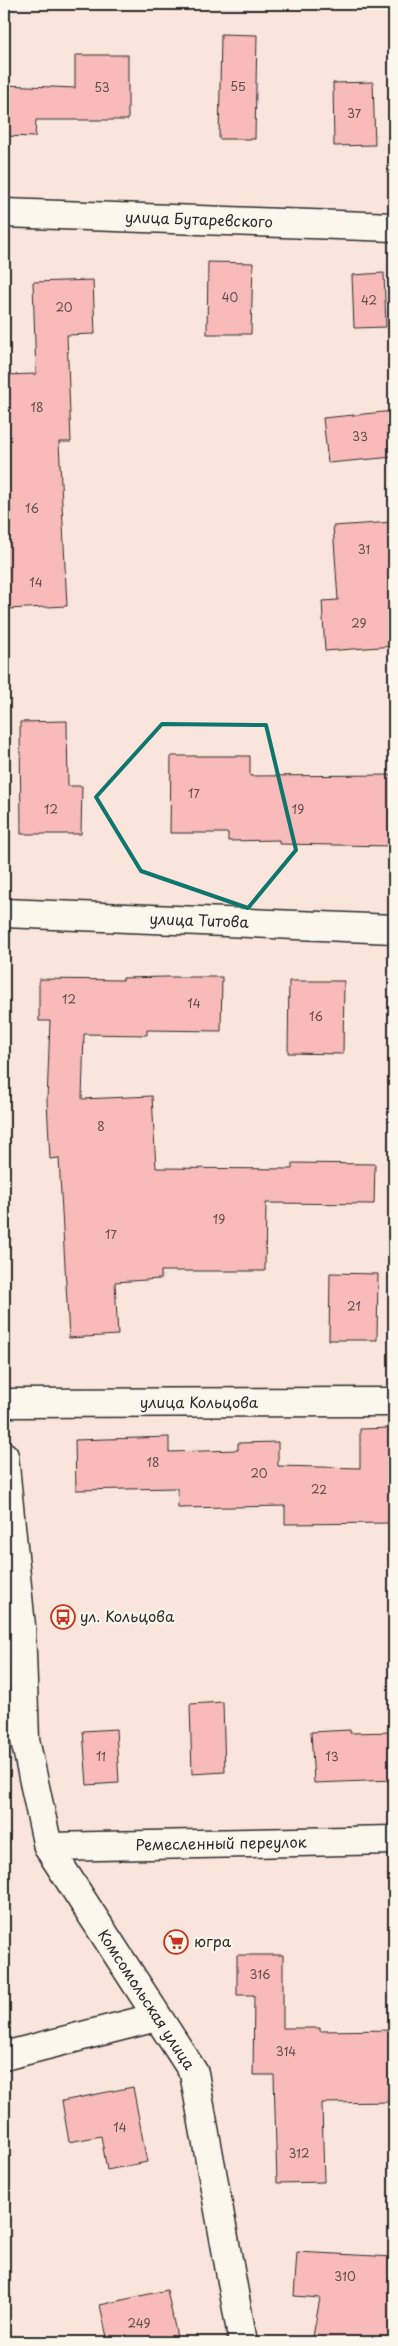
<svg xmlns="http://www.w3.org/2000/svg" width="398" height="2346" viewBox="0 0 398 2346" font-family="'Playpen Sans',sans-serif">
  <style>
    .building { fill: #f8bbb9; stroke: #2b2b2b }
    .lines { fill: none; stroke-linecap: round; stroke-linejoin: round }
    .minor-casing { stroke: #2b2b2b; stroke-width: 31 }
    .major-casing { stroke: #2b2b2b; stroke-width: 31 }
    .minor { stroke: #fbf7ec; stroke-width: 28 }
    .major { stroke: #fbf7ec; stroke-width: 28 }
    .marked { fill: none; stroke: #0f766e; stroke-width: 4; stroke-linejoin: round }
    .labels { text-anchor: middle; stroke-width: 4.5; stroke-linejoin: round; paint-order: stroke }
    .number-label { font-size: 12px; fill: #5e4f4e }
    .street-label { font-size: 15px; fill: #2b2b2b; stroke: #fbf7ec }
    .poi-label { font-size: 15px; fill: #2b2b2b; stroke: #fbf7ec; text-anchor: start }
  </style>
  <rect width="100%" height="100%" fill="#fae5dd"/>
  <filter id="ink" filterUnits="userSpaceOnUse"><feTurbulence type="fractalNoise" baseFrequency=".02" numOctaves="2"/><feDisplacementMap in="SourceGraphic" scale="10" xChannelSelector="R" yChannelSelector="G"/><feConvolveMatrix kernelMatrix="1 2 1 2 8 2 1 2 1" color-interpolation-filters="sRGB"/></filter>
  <g filter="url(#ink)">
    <path class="building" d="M 221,34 L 257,35 L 255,139 L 219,139 Z
      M 75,55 L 128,55 L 128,120 L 36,120 L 35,137 L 4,136 L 4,85 L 75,88 Z
      M 373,82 L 375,145 L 334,146 L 333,83 Z
      M 208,262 L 253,263 L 251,334 L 207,334 Z
      M 384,273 L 386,327 L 354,328 L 352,275 Z
      M 93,280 L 95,334 L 67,335 L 71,442 L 59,442 L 67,606 L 7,609 L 4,554 L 4,375 L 36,374 L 33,282 Z
      M 394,411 L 394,457 L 328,463 L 323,418 Z
      M 394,522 L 394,646 L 325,651 L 322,601 L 338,600 L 333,526 Z
      M 67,721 L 68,786 L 82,786 L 81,834 L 21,834 L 20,722 Z
      M 171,756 L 250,756 L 250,776 L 394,775 L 394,846 L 279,844 L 279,840 L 228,841 L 228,833 L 170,833 Z
      M 166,977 L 222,977 L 221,1031 L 147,1030 L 147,1035 L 84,1034 L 82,1099 L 152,1096 L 156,1168 L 292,1169 L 292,1163 L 375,1164 L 374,1204 L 266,1203 L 265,1271 L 161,1271 L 161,1279 L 115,1282 L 118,1335 L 69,1338 L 59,1158 L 50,1159 L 47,1101 L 50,1021 L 39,1021 L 39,979 L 123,980 L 123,978 Z
      M 289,981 L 344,981 L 343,1054 L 288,1053 Z
      M 330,1273 L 378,1274 L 377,1340 L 329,1340 Z
      M 394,1428 L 394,1523 L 285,1524 L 285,1506 L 178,1508 L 177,1488 L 76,1490 L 75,1440 L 169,1437 L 169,1452 L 238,1450 L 238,1443 L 278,1442 L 278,1466 L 360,1468 L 360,1429 Z
      M 223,1702 L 225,1772 L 192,1774 L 190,1704 Z
      M 116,1729 L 119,1783 L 87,1785 L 83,1731 Z
      M 350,1730 L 350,1733 L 394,1732 L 394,1780 L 314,1783 L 311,1732 Z
      M 237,1955 L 283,1955 L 283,2028 L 320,2028 L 320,2031 L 394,2030 L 394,2102 L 322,2103 L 324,2182 L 277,2183 L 274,2075 L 253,2075 L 254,1995 L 237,1995 Z
      M 133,2087 L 147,2162 L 107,2170 L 101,2136 L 69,2142 L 62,2101 Z
      M 297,2252 L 394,2257 L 394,2342 L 312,2342 L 320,2298 L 294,2296 Z
      M 167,2290 L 178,2342 L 108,2342 L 100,2305 Z"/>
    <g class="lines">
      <g class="minor-casing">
        <path id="minor" d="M 4,213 L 394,227
          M 4,913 L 394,929
          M 4,1403 L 394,1402
          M 48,1847 L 394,1840
          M 4,2056 L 157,2017"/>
      </g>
      <g class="major-casing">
        <path id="major" d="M 4,1456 L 21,1626 L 25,1740 L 48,1847 L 194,2073 L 243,2342"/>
      </g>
      <use href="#minor" class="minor"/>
      <use href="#major" class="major"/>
    </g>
  </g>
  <path class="marked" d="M 162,724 L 266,725 L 296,850 L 248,908 L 141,871 L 96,797 Z"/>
  <defs>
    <g id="bus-ring" transform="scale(1.25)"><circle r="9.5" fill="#fbf7ec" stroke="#c8321e" stroke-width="1.5"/><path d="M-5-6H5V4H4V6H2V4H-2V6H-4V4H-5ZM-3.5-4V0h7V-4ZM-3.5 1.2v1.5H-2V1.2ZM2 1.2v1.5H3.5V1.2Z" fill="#c8321e"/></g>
    <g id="supermarket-ring" transform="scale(1.25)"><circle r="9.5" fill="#fbf7ec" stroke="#c8321e" stroke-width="1.5"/><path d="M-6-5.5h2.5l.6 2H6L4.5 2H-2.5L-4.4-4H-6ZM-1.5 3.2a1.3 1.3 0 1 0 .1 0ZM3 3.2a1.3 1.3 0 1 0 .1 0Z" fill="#c8321e"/></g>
  </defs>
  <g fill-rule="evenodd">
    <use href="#bus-ring" x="63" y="1617"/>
    <use href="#supermarket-ring" x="176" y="1942"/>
  </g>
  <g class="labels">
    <g class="number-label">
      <text x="238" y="91">55</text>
      <text x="102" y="92">53</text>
      <text x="354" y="118">37</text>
      <text x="230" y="302">40</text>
      <text x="369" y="305">42</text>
      <text x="64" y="312">20</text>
      <text x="37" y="412">18</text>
      <text x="360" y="441">33</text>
      <text x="32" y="513">16</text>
      <text x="364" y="554">31</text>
      <text x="36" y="587">14</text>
      <text x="359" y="628">29</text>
      <text x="194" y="798">17</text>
      <text x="51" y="814">12</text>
      <text x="298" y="814">19</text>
      <text x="69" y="1004">12</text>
      <text x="194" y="1008">14</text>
      <text x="316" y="1021">16</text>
      <text x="101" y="1131">8</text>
      <text x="219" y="1224">19</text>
      <text x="111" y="1239">17</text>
      <text x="354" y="1311">21</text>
      <text x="153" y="1467">18</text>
      <text x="259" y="1478">20</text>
      <text x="319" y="1494">22</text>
      <text x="101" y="1761">11</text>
      <text x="332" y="1761">13</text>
      <text x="260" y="1979">316</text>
      <text x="286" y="2056">314</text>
      <text x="120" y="2132">14</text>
      <text x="299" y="2158">312</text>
      <text x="345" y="2281">310</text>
      <text x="139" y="2328">249</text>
    </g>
    <g class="street-label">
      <text transform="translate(199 220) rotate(2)" y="5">улица Бутаревского</text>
      <text transform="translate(199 921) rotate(2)" y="5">улица Титова</text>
      <text x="199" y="1408">улица Кольцова</text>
      <text transform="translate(221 1844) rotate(-1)" y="5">Ремесленный переулок</text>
      <text transform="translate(146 2000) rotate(57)" y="5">Комсомольская улица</text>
    </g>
    <g class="poi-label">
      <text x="80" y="1622">ул. Кольцова</text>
      <text x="194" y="1947">югра</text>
    </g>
  </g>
  <rect width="398" height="2346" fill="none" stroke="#fbf7ec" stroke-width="20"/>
  <rect x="10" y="10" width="378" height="2326" fill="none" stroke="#2b2b2b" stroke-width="2" filter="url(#ink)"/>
</svg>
